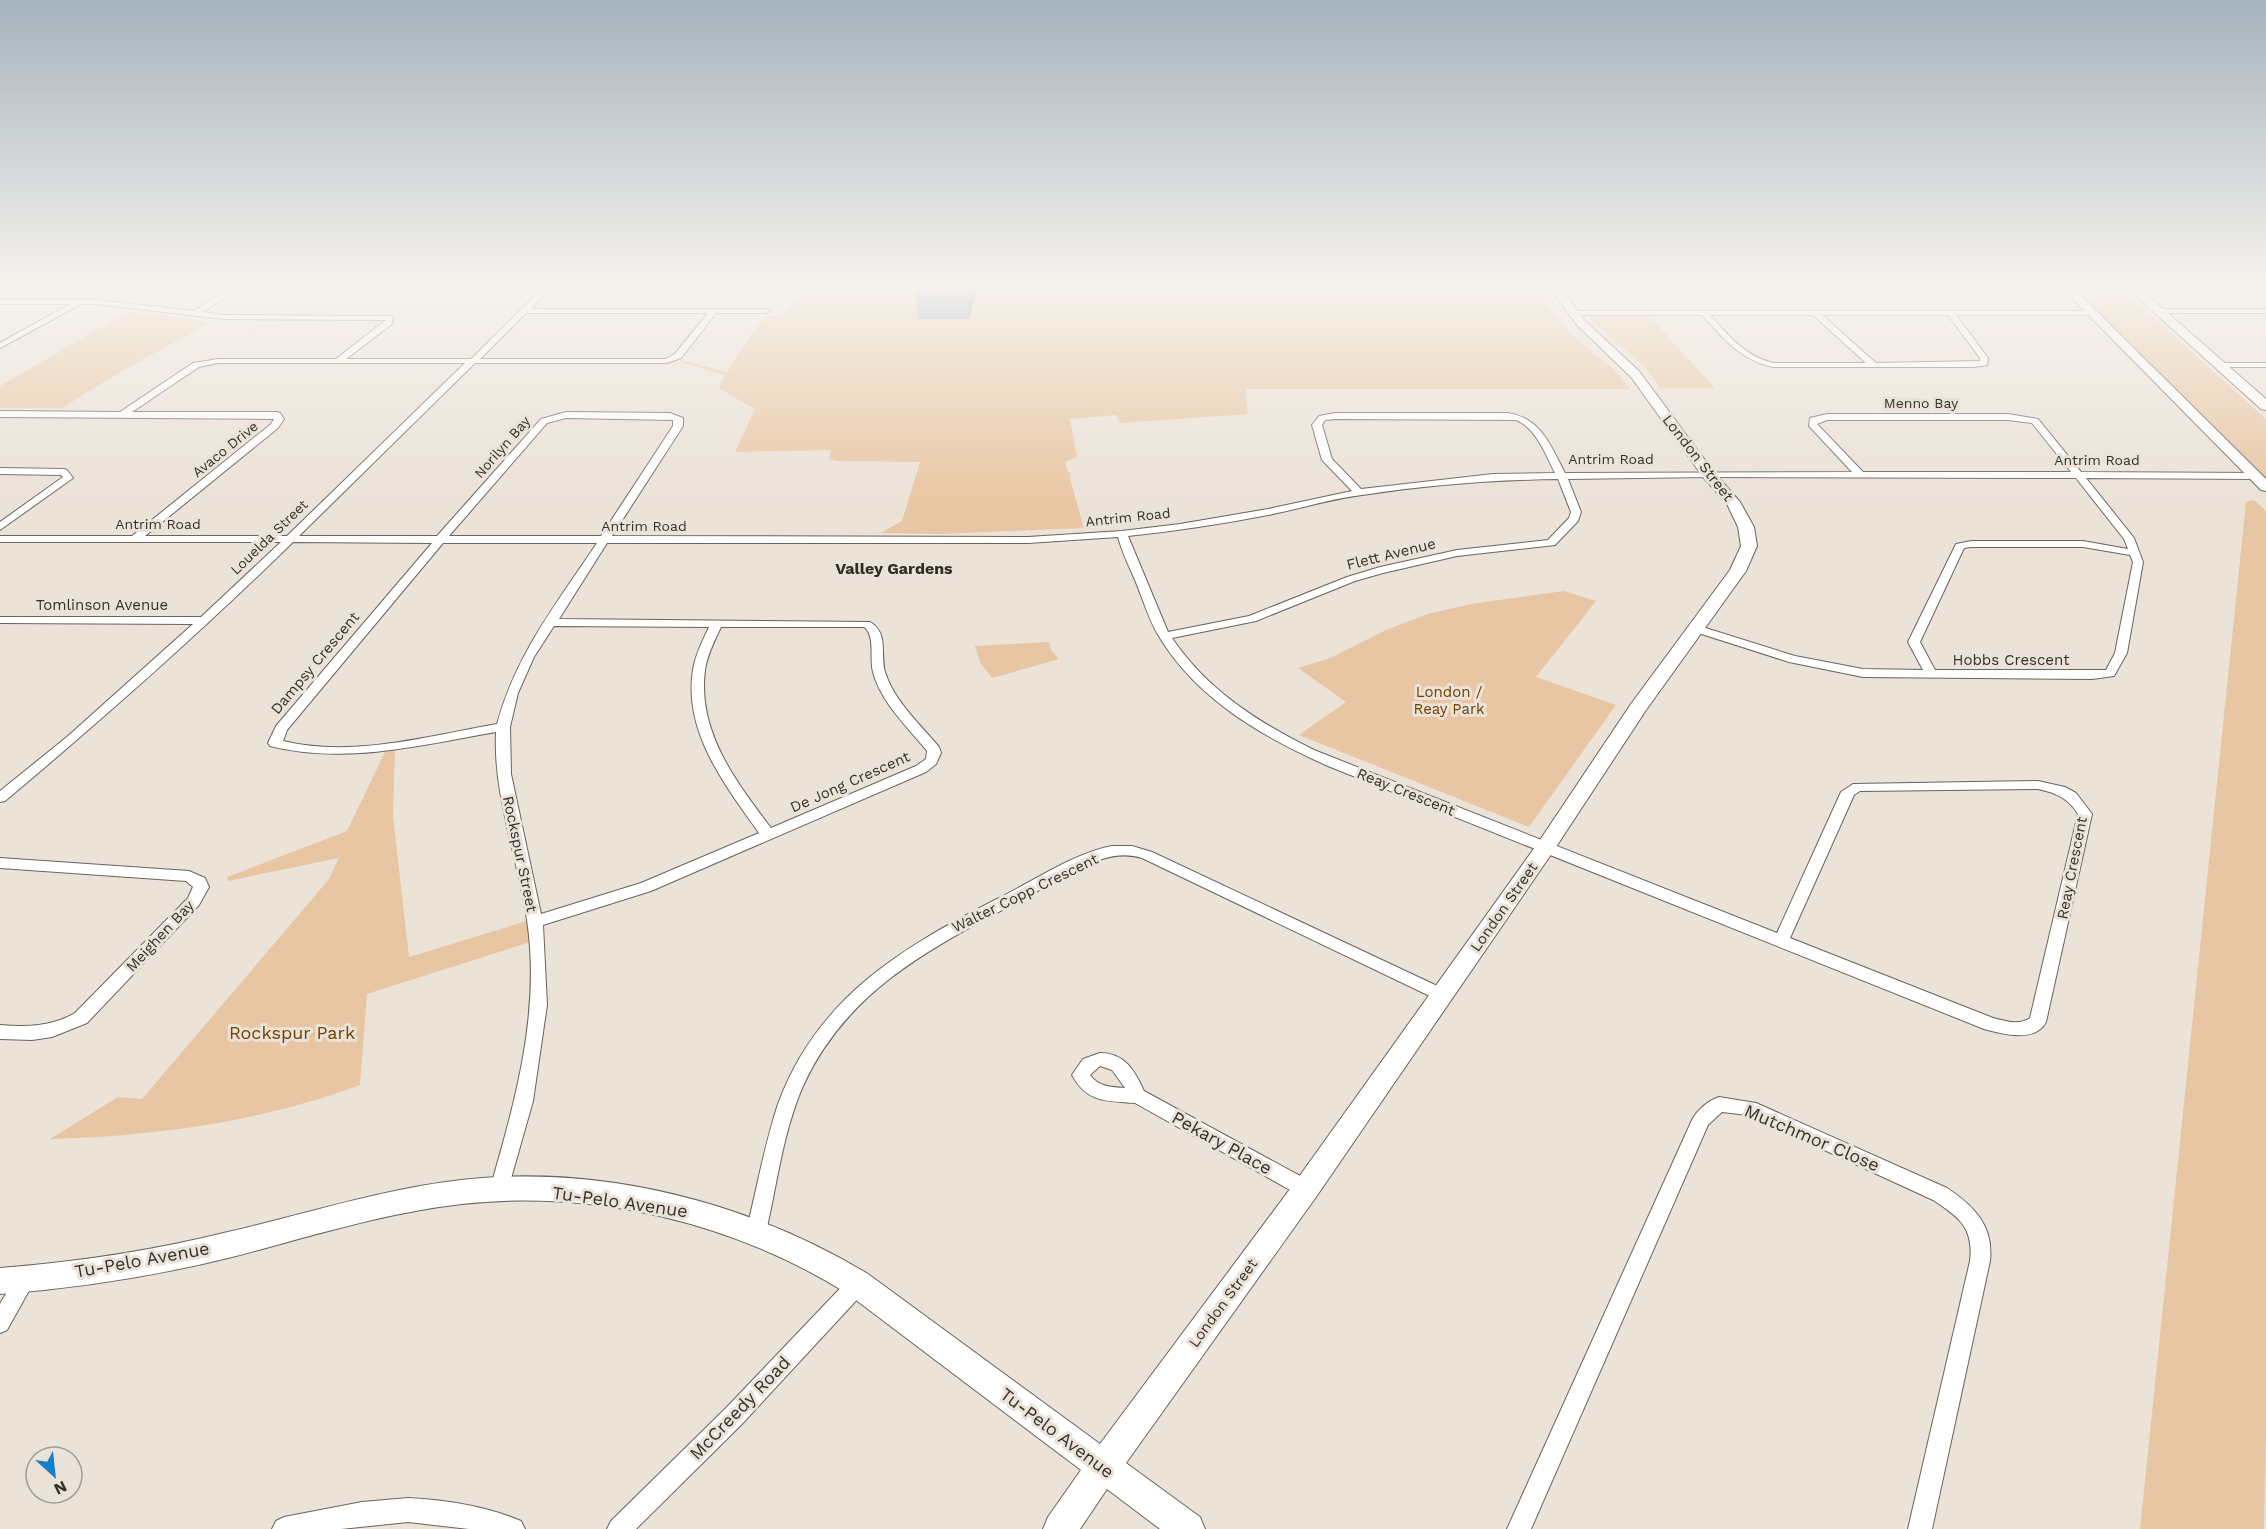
<svg xmlns="http://www.w3.org/2000/svg" width="2266" height="1529" viewBox="0 0 2266 1529" font-family="'Work Sans',sans-serif">
  <style>
    .green { fill: #e9c6a3 }
    .lines { fill: none; stroke-linecap: round; stroke-linejoin: round }
    .street-casing { stroke: #6c635b; stroke-width: 2 }
    .secondary-casing { stroke: #6c635b; stroke-width: 2 }
    .street { fill: #fff; fill-rule: evenodd }
    .secondary { fill: #fff; fill-rule: evenodd }
    .wall { fill: #6794bb }
    .shaded-wall { fill: #547899 }
    .building { fill: #78acda; stroke: #547899; stroke-width: 1.5 }
    .labels { text-anchor: middle; stroke-width: 6; stroke-linejoin: round; paint-order: stroke }
    .far-street-label { font-size: 14px; fill: #34312d; stroke: #ebe2d8 }
    .street-label { font-size: 15px; fill: #34312d; stroke: #ebe2d8 }
    .park-label { font-size: 15px; fill: #714201; stroke: #ebe2d8 }
    .neighbourhood-label { font-size: 16px; font-weight: bold; fill: #342d26; stroke: #ebe2d8 }
    .near-park-label { font-size: 18px; fill: #714201; stroke: #ebe2d8 }
    .near-street-label { font-size: 18px; fill: #34312d; stroke: #ebe2d8 }
  </style>
  <rect width="100%" height="100%" fill="#ebe2d8"/>
  <path class="green" d="M 602,287 L 777,287 L 774,292 L 598,292 Z
    M 802,287 L 1535,287 L 1561,323 L 1588,349 L 1613,368 L 1630,389 L 1245,389 L 1248,414 L 1120,423 L 1116,415 L 1070,419 L 1077,457 L 1065,462 L 1068,472 L 1071,473 L 1070,479 L 1084,528 L 942,534 L 881,533 L 902,521 L 920,462 L 838,461 L 829,459 L 831,450 L 735,452 L 755,409 L 720,389 L 720,384 L 725,376 L 678,361 L 681,360 L 727,372 L 765,316 L 784,316 Z
    M 2073,287 L 2120,287 L 2266,419 L 2266,477 Z
    M 131,312 L 211,322 L 120,372 L 62,408 L 0,408 L 0,386 L 116,319 Z
    M 1588,317 L 1650,317 L 1715,388 L 1660,388 L 1646,368 Z
    M 2254,500 L 2266,511 L 2266,1428 L 2264,1529 L 2140,1529 L 2246,502 Z
    M 1564,591 L 1596,601 L 1536,677 L 1616,705 L 1529,827 L 1299,735 L 1346,702 L 1298,668 L 1330,658 L 1386,630 L 1428,614 L 1471,604 Z
    M 1049,642 L 1051,650 L 1059,659 L 992,678 L 980,662 L 975,646 Z
    M 395,749 L 393,816 L 409,957 L 527,921 L 530,942 L 367,994 L 360,1085 C 261,1122 155,1136 50,1139 L 118,1097 L 142,1099 L 313,898 L 329,879 L 339,858 L 228,881 L 227,877 L 347,831 L 386,750 Z"/>
  <g class="lines">
    <g class="street-casing">
      <path id="street" d="M 232,287 L 241,287 L 203,312 L 223,315 L 393,316 L 392,324 L 346,359 L 471,359 L 544,287 L 552,287 L 531,309 L 766,309 L 770,311 L 766,313 L 716,313 L 681,358 L 667,363 L 475,363 L 299,536 L 437,536 L 541,419 L 566,412 L 670,413 L 683,418 L 683,426 L 612,536 L 1028,537 L 1122,531 L 1180,524 L 1268,509 L 1352,491 L 1322,460 L 1312,425 L 1319,416 L 1335,413 L 1508,413 C 1541,418 1551,446 1565,473 L 1852,472 L 1809,426 L 1810,418 L 1827,414 L 2008,414 L 2038,419 L 2081,472 L 2255,473 L 2260,476 L 2255,479 L 2086,478 L 2134,538 L 2143,562 L 2127,653 L 2114,676 L 2092,679 L 1863,677 L 1789,662 L 1692,631 L 1690,629 L 1696,625 L 1795,656 L 1863,669 L 1923,670 L 1908,642 L 1956,544 L 1971,541 L 2083,541 L 2128,549 L 2124,539 L 2076,478 L 1708,477 L 1568,479 L 1581,512 L 1578,521 L 1555,545 L 1457,556 L 1383,573 L 1355,581 L 1256,621 L 1172,638 C 1207,690 1259,723 1314,750 L 1777,933 L 1841,792 L 1853,784 L 2038,781 L 2065,787 L 2076,793 L 2092,814 L 2046,1022 C 2035,1043 2002,1034 1984,1029 L 1328,766 C 1263,737 1198,700 1160,638 C 1149,621 1143,599 1135,580 C 1129,566 1122,552 1118,537 L 1028,543 L 607,543 L 559,619 L 870,622 C 889,633 880,654 885,672 C 894,701 920,724 939,747 L 941,753 L 936,764 L 926,772 L 651,891 L 543,925 L 547,1005 L 533,1101 L 508,1189 L 506,1195 L 499,1197 L 492,1195 L 490,1189 C 515,1102 541,1012 527,920 C 518,858 493,796 496,732 C 421,745 346,765 270,746 L 268,743 L 276,726 L 432,543 L 293,542 C 200,633 104,718 5,801 L 0,802 L 0,791 L 68,736 L 193,624 L 0,623 L 0,617 L 201,617 L 281,542 L 0,542 L 0,536 L 132,536 L 271,424 L 274,419 L 0,417 L 0,411 L 120,412 L 193,363 L 218,359 L 336,359 L 386,320 L 223,319 L 97,304 L 81,304 L 0,348 L 0,343 L 70,304 L 0,304 L 0,300 L 97,300 L 194,311 ZM 526,313 L 708,313 L 675,354 L 666,359 L 480,359 ZM 218,363 L 465,363 L 287,536 L 145,536 L 278,428 L 284,419 L 280,413 L 277,412 L 132,412 L 199,367 ZM 566,418 L 673,420 L 673,426 L 601,536 L 449,536 L 547,423 ZM 1335,419 L 1516,420 C 1536,428 1546,455 1555,473 L 1493,474 L 1361,489 L 1332,459 L 1322,425 L 1325,420 ZM 1827,420 L 2008,420 L 2032,423 L 2071,472 L 1863,472 L 1817,424 ZM 1558,479 L 1571,512 L 1569,518 L 1548,540 L 1457,550 L 1380,567 L 1347,577 L 1249,616 L 1168,632 L 1128,536 C 1175,531 1222,524 1268,515 C 1299,509 1330,499 1362,495 C 1427,485 1492,480 1558,479 ZM 443,543 L 597,543 C 557,603 516,654 497,724 C 428,736 352,758 283,741 L 287,730 ZM 1971,547 L 2083,547 L 2130,555 L 2133,562 L 2115,653 L 2106,670 L 1935,670 L 1920,642 L 1964,548 ZM 554,626 L 709,627 C 703,640 695,655 693,670 C 683,732 725,785 759,833 L 641,883 L 541,914 L 511,774 L 510,727 L 518,693 L 534,657 ZM 721,627 L 864,627 C 876,636 869,659 873,672 C 881,703 908,727 927,751 L 926,759 L 916,766 L 771,828 C 736,782 697,731 705,670 C 707,655 715,640 721,627 ZM 2038,789 C 2056,793 2068,798 2078,814 L 2030,1018 C 2019,1026 2006,1021 1993,1018 L 1790,938 L 1854,795 L 1860,791 Z
        M 2154,309 L 2266,309 L 2266,313 L 2154,313 Z
        M 1572,311 L 2092,311 L 2096,313 L 2092,315 L 1956,315 L 1988,358 L 1987,365 L 1974,367 L 1773,367 C 1740,360 1724,339 1702,315 L 1569,315 L 1569,311 ZM 1710,315 L 1813,315 L 1866,363 L 1773,363 C 1745,356 1729,336 1710,315 ZM 1822,315 L 1948,315 L 1980,358 L 1980,361 L 1876,363 Z
        M 2219,363 L 2266,363 L 2266,367 L 2222,367 L 2218,365 Z
        M 0,468 L 64,469 L 67,470 L 73,478 L 0,530 L 0,522 L 63,477 L 61,475 L 0,474 Z
        M 1112,846 L 1132,846 L 1152,852 L 1448,991 L 1450,995 L 1448,999 L 1442,1001 L 1436,999 L 1142,858 C 1105,846 1064,878 1032,894 C 940,944 849,985 803,1086 C 783,1132 777,1184 766,1232 L 763,1238 L 756,1241 L 749,1238 L 746,1232 C 757,1189 764,1146 778,1104 C 817,998 901,948 997,899 C 1032,882 1074,853 1112,846 Z
        M 0,858 L 189,871 L 205,878 L 209,887 L 199,905 L 87,1023 L 52,1037 L 32,1040 L 0,1039 L 0,1025 C 27,1027 51,1027 75,1013 L 188,898 L 193,887 L 186,881 L 0,868 Z
        M 1100,1053 C 1125,1053 1135,1071 1144,1091 L 1313,1183 L 1315,1189 L 1313,1195 L 1306,1197 L 1299,1195 L 1135,1103 C 1107,1101 1087,1103 1072,1075 L 1083,1059 ZM 1100,1066 L 1112,1070 L 1125,1088 C 1111,1087 1099,1087 1090,1075 Z
        M 1719,1097 L 1756,1103 L 1947,1188 C 1974,1206 1994,1226 1990,1261 L 1932,1529 L 1908,1529 L 1970,1261 C 1974,1228 1959,1217 1933,1200 L 1748,1115 L 1722,1112 L 1708,1125 L 1531,1529 L 1507,1529 L 1692,1120 C 1697,1110 1709,1100 1719,1097 Z
        M 26,1269 L 33,1271 L 36,1278 L 7,1330 L 0,1333 L 0,1304 L 19,1271 Z
        M 858,1275 L 865,1277 L 868,1284 L 865,1291 L 742,1424 L 636,1529 L 607,1529 L 611,1521 L 726,1408 L 851,1277 Z
        M 408,1498 C 446,1500 486,1506 521,1521 L 525,1529 L 469,1529 L 408,1522 L 341,1529 L 272,1529 L 276,1521 L 284,1517 L 362,1502 Z"/>
    </g>
    <g class="secondary-casing">
      <path id="secondary" d="M 1549,287 L 1560,287 L 1585,321 L 1639,371 L 1713,471 L 1740,502 L 1754,527 L 1757,546 L 1746,571 L 1646,710 L 1552,853 L 1316,1197 L 1126,1463 L 1200,1517 L 1205,1529 L 1160,1529 L 1107,1489 L 1080,1529 L 1043,1529 L 1048,1517 L 1081,1470 L 848,1294 C 735,1223 595,1189 462,1204 C 383,1213 309,1237 232,1257 C 156,1276 78,1288 0,1294 L 0,1268 C 78,1262 156,1250 232,1231 C 309,1213 383,1189 461,1180 C 601,1164 749,1202 868,1274 L 1100,1444 L 1296,1181 L 1538,843 L 1631,704 L 1730,570 L 1741,546 L 1738,527 L 1727,504 L 1703,477 L 1631,377 L 1577,325 Z
        M 2061,287 L 2072,287 L 2266,479 L 2266,491 L 2261,490 Z
        M 2126,287 L 2138,287 L 2266,399 L 2266,410 L 2261,409 Z"/>
    </g>
    <use href="#street" class="street"/>
    <use href="#secondary" class="secondary"/>
  </g>
  <path class="wall" d="M 978,287 L 969,319 L 918,319 L 916,299 Z"/>
  <path class="shaded-wall" d="M 971,287 L 978,287 L 969,319 L 968,299 Z"/>
  <path class="building" d="M 920,287 L 971,287 L 968,299 L 916,299 Z"/>
  <linearGradient id="sky" x2="0" y2="1"><stop stop-color="#a6b3be"/><stop offset="0.57" stop-color="#f6f2ed"/><stop offset="1" stop-color="#f6f2ed" stop-opacity="0"/></linearGradient>
  <rect width="2266" height="502" fill="url(#sky)"/>
  <g class="labels">
    <g class="far-street-label">
      <text x="1921" y="408">Menno Bay</text>
      <text transform="translate(502 447) rotate(-49)" y="5">Norilyn Bay</text>
      <text transform="translate(225 449) rotate(-39)" y="5">Avaco Drive</text>
      <text x="1611" y="464">Antrim Road</text>
      <text x="2097" y="465">Antrim Road</text>
      <text transform="translate(1128 517) rotate(-6)" y="5">Antrim Road</text>
      <text x="158" y="529">Antrim Road</text>
      <text x="644" y="531">Antrim Road</text>
      <text transform="translate(269 537) rotate(-44)" y="5">Louelda Street</text>
    </g>
    <g class="street-label">
      <text transform="translate(1698 458) rotate(52)" y="5">London Street</text>
      <text transform="translate(1391 554) rotate(-14)" y="5">Flett Avenue</text>
      <text x="102" y="610">Tomlinson Avenue</text>
      <text x="2011" y="665">Hobbs Crescent</text>
      <text transform="translate(315 663) rotate(-50)" y="5">Dampsy Crescent</text>
      <text transform="translate(850 782) rotate(-24)" y="5">De Jong Crescent</text>
      <text transform="translate(1406 792) rotate(22)" y="5">Reay Crescent</text>
      <text transform="translate(520 854) rotate(78)" y="5">Rockspur Street</text>
      <text transform="translate(2072 868) rotate(-79)" y="5">Reay Crescent</text>
      <text transform="translate(1025 893) rotate(-26)" y="5">Walter Copp Crescent</text>
      <text transform="translate(1504 907) rotate(-55)" y="5">London Street</text>
      <text transform="translate(160 936) rotate(-47)" y="5">Meighen Bay</text>
      <text transform="translate(1223 1303) rotate(-54)" y="5">London Street</text>
    </g>
    <g class="park-label">
      <text x="1449" y="697">London /<tspan x="1449" dy="17">Reay Park</tspan></text>
    </g>
    <g class="neighbourhood-label">
      <text x="894" y="574">Valley Gardens</text>
    </g>
    <g class="near-park-label">
      <text x="292" y="1039">Rockspur Park</text>
    </g>
    <g class="near-street-label">
      <text transform="translate(1812 1138) rotate(23)" y="6">Mutchmor Close</text>
      <text transform="translate(1222 1143) rotate(29)" y="6">Pekary Place</text>
      <text transform="translate(620 1202) rotate(8)" y="6">Tu-Pelo Avenue</text>
      <text transform="translate(142 1260) rotate(-10)" y="6">Tu-Pelo Avenue</text>
      <text transform="translate(740 1408) rotate(-46)" y="6">McCreedy Road</text>
      <text transform="translate(1057 1433) rotate(37)" y="6">Tu-Pelo Avenue</text>
    </g>
  </g>
  <g transform="translate(54 1475) rotate(153)"><circle r="28" fill="#ebe2d8" stroke="#a29b94" stroke-width="1.5"/>
  <path d="M0-4.5L10 22L0 15L-10 22Z" fill="#1680ca"/>
  <text y="-9" font-size="16" font-weight="bold" text-anchor="middle" fill="#34312d">N</text>
  </g>
</svg>
